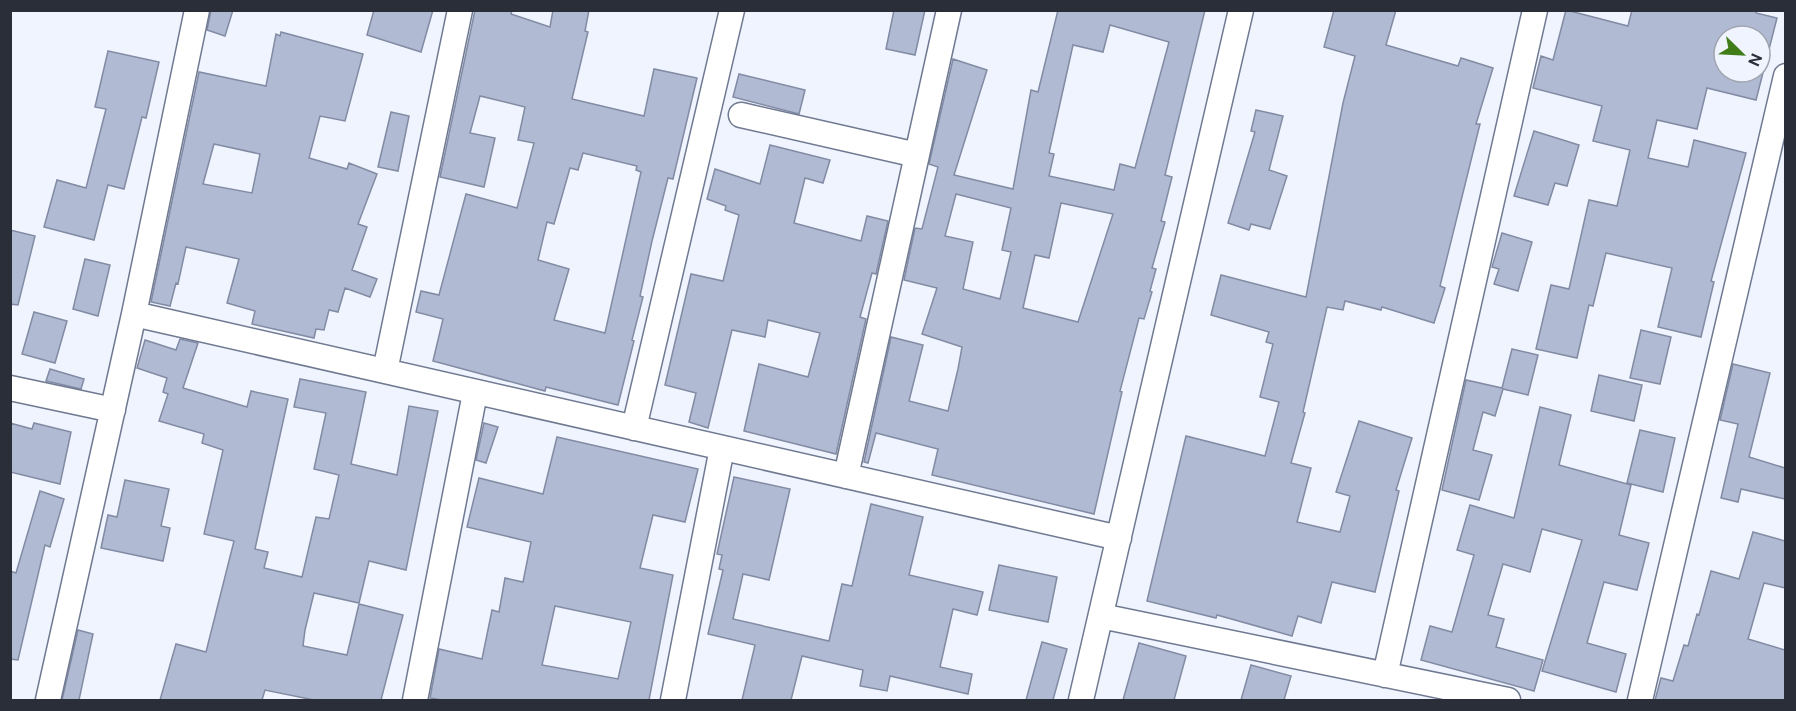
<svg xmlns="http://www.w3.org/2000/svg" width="1796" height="711" viewBox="0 0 1796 711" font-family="'DM Sans',sans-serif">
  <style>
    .building { fill: #b0bad3; stroke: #828ba3; stroke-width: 1.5; fill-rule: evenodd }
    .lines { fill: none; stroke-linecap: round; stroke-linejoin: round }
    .minor-casing { stroke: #6f7990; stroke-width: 27 }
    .minor { stroke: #fff; stroke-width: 24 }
  </style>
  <rect width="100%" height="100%" fill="#eff4fe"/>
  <path class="building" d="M 211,10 L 233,10 L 225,36 L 207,30 Z
    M 374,10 L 433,10 L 421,52 L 367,35 Z
    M 475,10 L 512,10 L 511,14 L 550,27 L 553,10 L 589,10 L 585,31 L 588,32 L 572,99 L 644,116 L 654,69 L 697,78 L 673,179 L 668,178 L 652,241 L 640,296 L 643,297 L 632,340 L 634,341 L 618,405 L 546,387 L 545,391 L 433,361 L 443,319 L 416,312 L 421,291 L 439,295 L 466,194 L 517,208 L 534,143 L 518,140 L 525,107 L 480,96 L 470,133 L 495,138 L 484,187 L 440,177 ZM 583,153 L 637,166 L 636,170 L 641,172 L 605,333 L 554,320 L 569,269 L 538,260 L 547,222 L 554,224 L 570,168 L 578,170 Z
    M 894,10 L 925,10 L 915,55 L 886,49 Z
    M 1058,10 L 1205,10 L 1165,175 L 1172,177 L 1161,221 L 1165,222 L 1152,268 L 1156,269 L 1150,291 L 1152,292 L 1144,319 L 1139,318 L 1120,391 L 1122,392 L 1094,514 L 932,475 L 938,449 L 876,433 L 868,463 L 864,462 L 891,337 L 923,345 L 909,401 L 948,411 L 958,369 L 962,347 L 922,334 L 937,288 L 904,280 L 915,228 L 922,229 L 938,167 L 929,164 L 953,59 L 987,70 L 954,175 L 1013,189 L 1031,90 L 1038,92 ZM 1110,25 L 1169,42 L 1135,168 L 1120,164 L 1114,190 L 1049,176 L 1054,154 L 1049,153 L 1073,45 L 1103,52 ZM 956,194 L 1011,208 L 1002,250 L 1011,252 L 1000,299 L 963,289 L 973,242 L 945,236 ZM 1061,203 L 1113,214 L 1078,322 L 1023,308 L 1035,255 L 1049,258 Z
    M 1334,10 L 1396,10 L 1386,45 L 1458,66 L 1461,58 L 1493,68 L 1476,124 L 1480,124 L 1440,286 L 1445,288 L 1434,323 L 1382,307 L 1381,310 L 1345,301 L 1343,310 L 1327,307 L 1303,412 L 1305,413 L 1291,463 L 1311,468 L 1297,522 L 1340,532 L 1350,496 L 1336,492 L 1359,421 L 1412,438 L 1396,490 L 1399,491 L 1375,592 L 1332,582 L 1321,623 L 1298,616 L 1292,636 L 1217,615 L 1216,618 L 1147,601 L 1186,436 L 1265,456 L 1279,402 L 1260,397 L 1273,344 L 1266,342 L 1269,332 L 1211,315 L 1221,275 L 1306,297 L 1343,103 L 1355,56 L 1324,47 Z
    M 1566,10 L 1628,26 L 1632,10 L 1756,10 L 1756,13 L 1777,18 L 1756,100 L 1707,88 L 1697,129 L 1657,120 L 1648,158 L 1688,167 L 1694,140 L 1746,153 L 1711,281 L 1714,282 L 1701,337 L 1658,327 L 1672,268 L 1606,253 L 1593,306 L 1589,305 L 1577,358 L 1536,349 L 1551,285 L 1569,289 L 1589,200 L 1617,206 L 1630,150 L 1593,141 L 1602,106 L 1533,88 L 1541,56 L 1553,60 ZM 1724,36 L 1760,36 L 1760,72 L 1724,72 Z
    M 281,32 L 363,54 L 345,121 L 320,116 L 309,158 L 347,169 L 349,163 L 377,174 L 358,224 L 367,227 L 352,270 L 377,279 L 370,297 L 345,288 L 338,312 L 329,310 L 324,330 L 316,329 L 314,338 L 252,324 L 255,311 L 227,303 L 239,259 L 186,247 L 178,284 L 176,283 L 170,306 L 151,302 L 199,72 L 266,86 L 276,34 L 280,36 ZM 214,144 L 260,154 L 252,193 L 203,184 Z
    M 108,51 L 159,62 L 146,118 L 142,117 L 124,189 L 108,185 L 94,240 L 44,227 L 57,180 L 86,188 L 106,109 L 95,107 Z
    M 739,74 L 805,90 L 799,114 L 733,97 Z
    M 1256,110 L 1283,116 L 1269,170 L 1287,176 L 1270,229 L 1251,224 L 1249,230 L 1228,223 L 1255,132 L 1251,131 Z
    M 391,112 L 409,116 L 398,171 L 378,167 Z
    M 1534,131 L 1579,145 L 1567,186 L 1555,183 L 1548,205 L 1514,196 Z
    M 770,145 L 830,160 L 823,183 L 805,178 L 794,223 L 861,241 L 867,216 L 888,221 L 876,274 L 872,273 L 860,317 L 866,319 L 836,454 L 744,431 L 759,364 L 808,377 L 820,333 L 768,320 L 765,337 L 732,330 L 708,428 L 689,422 L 696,393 L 665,385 L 691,274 L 723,281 L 739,215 L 725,210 L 726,206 L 707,199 L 715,169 L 760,184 Z
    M 10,230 L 35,236 L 18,305 L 10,304 Z
    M 1502,233 L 1532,242 L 1518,291 L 1494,284 L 1499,269 L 1492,267 Z
    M 85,259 L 110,265 L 98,316 L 73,309 Z
    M 34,312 L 67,321 L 55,363 L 22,354 Z
    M 1641,330 L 1671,337 L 1660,384 L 1630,378 Z
    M 180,339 L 198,343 L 183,388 L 247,407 L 251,391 L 288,399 L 255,549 L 268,552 L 264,568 L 302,577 L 316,517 L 329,519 L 339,475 L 314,469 L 326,413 L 294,407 L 300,379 L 366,392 L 351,464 L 397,475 L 409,406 L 438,411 L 406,570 L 369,561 L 359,603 L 314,593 L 305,630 L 303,646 L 347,655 L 359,604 L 403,615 L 381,700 L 314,700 L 265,690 L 262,700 L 160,700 L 176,644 L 206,652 L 234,541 L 204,534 L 223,450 L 202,443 L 204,434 L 159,421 L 168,394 L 163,392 L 167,378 L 137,368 L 145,340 L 176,350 Z
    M 1512,349 L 1538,355 L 1528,395 L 1503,389 L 1495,416 L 1483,412 L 1473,450 L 1492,455 L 1479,500 L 1442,490 L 1466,380 L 1502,388 Z
    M 1733,364 L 1770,373 L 1749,457 L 1785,468 L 1785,499 L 1741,489 L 1738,502 L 1721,498 L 1738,424 L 1720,420 Z
    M 50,369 L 84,379 L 81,389 L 46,381 Z
    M 1599,375 L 1642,385 L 1634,421 L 1591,411 Z
    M 1540,407 L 1571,415 L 1559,465 L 1631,485 L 1619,535 L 1649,543 L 1637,590 L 1604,582 L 1587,643 L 1626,654 L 1616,692 L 1542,671 L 1582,540 L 1542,529 L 1530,572 L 1503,564 L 1488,615 L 1504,619 L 1496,647 L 1543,660 L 1534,691 L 1421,660 L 1430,626 L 1452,632 L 1474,555 L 1457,550 L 1470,505 L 1514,518 Z
    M 10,423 L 32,429 L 34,423 L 71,432 L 60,484 L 10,472 Z
    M 484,423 L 498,427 L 486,463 L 476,460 Z
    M 1640,430 L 1675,438 L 1663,492 L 1627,483 Z
    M 557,437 L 698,469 L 685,522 L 653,515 L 640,568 L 673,575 L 649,700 L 442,700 L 430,698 L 439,649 L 482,659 L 492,610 L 499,612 L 505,578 L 523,582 L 531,542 L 467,527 L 479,478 L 543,494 ZM 555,606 L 631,622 L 618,679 L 542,665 Z
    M 734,477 L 790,489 L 769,580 L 743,574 L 733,619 L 829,641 L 842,584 L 852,586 L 871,504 L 923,517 L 909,575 L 983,592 L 977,615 L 953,609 L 940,667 L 972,674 L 968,694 L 890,676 L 887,691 L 860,686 L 863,670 L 802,656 L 791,700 L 742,700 L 755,645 L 708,634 L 723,570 L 719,569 L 722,555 L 717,554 Z
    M 125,480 L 169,489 L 161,526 L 170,528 L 163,561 L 101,548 L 108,515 L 117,517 Z
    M 40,491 L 64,499 L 50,547 L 45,545 L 18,660 L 10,659 L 10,571 L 16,573 Z
    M 1753,532 L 1785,541 L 1785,588 L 1764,583 L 1748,639 L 1785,650 L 1785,700 L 1655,700 L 1661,678 L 1673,681 L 1684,645 L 1688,646 L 1697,614 L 1699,615 L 1711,571 L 1739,579 Z
    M 999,565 L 1057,577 L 1048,622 L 989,610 Z
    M 78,630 L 93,634 L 79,700 L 62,700 Z
    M 1042,642 L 1067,649 L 1053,700 L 1026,700 Z
    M 1139,643 L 1186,656 L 1174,700 L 1123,700 Z
    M 1251,665 L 1291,676 L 1284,700 L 1241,700 Z"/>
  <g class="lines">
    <g class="minor-casing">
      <path id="minor" d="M 741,115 L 917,155
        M 134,314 L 1119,538
        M 385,371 L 460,10
        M 10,388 L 113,410
        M 634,428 L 732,10
        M 846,476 L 949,10
        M 1101,616 L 1508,700
        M 1385,675 L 1535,10
        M 48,700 L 134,314 L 197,10
        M 415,700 L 475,393
        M 673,700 L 722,448
        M 1081,700 L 1241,10
        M 1640,700 L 1786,76"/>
    </g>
    <use href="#minor" class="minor"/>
  </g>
  <rect width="1796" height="711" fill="none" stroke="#2a2e38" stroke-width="24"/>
  <g transform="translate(1742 54) rotate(114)"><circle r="28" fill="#eff4fe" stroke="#a0a5af" stroke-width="1.5"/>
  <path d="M0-4.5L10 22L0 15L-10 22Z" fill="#407d19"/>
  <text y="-9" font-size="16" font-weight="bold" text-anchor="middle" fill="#2a2e38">N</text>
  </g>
</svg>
